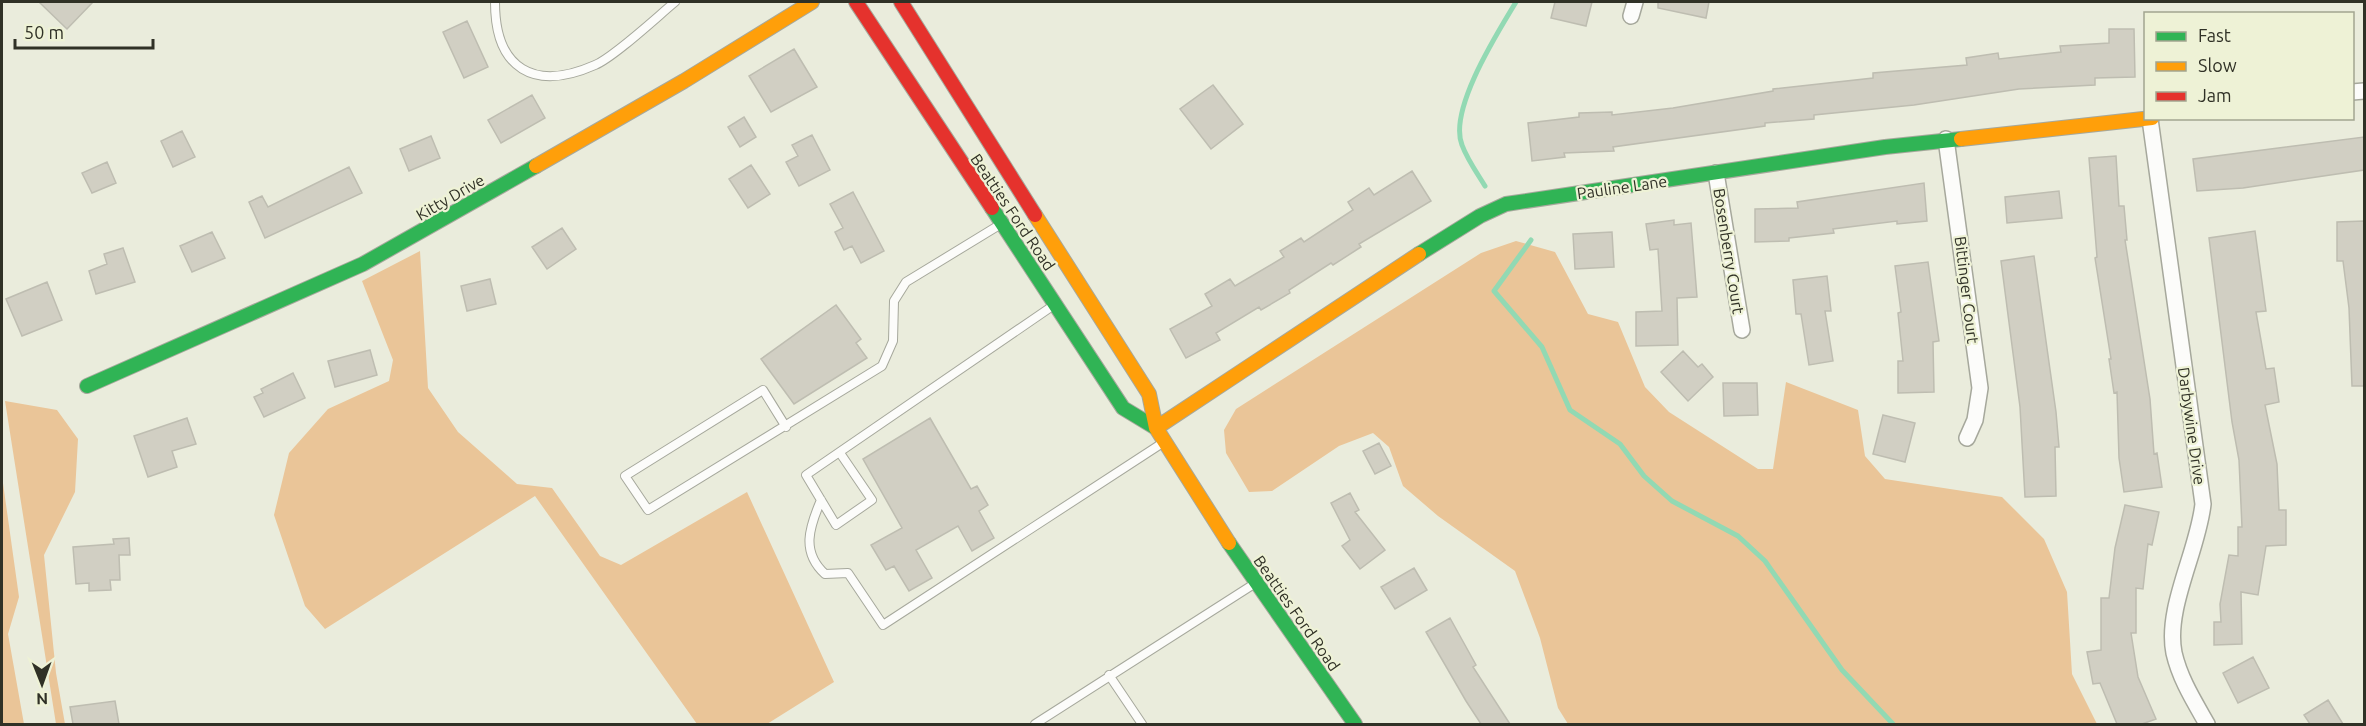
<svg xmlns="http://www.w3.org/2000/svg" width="2366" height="726" viewBox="0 0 2366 726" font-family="Ubuntu,sans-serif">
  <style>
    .forest { fill: #eac598 }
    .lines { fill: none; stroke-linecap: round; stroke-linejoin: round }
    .stream { stroke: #92d9b3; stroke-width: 5 }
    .building { fill: #d1cfc3; stroke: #bebdb1; stroke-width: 1.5 }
    .lane-casing { stroke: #a6a89c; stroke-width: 10 }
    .street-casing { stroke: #a6a89c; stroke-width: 18 }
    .fast-casing { stroke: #a6a89c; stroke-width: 16 }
    .slow-casing { stroke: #a6a89c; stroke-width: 16 }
    .jam-casing { stroke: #a6a89c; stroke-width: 16 }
    .lane { stroke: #fcfcfa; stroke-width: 8 }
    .street { stroke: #fcfcfa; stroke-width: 15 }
    .fast { stroke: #30b455; stroke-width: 14 }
    .slow { stroke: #ff9f0a; stroke-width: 14 }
    .jam { stroke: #e5322d; stroke-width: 14 }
    .labels { text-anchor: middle; stroke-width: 4.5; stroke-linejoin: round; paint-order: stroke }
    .street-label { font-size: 16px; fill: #303126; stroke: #eef2d6 }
  </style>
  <rect width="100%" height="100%" fill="#eaecdc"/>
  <path class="forest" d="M 1516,241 L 1555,252 L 1588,314 L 1618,322 L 1645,387 L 1669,412 L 1758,469 L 1773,469 L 1786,382 L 1858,410 L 1865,456 L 1885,479 L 2002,497 L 2044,539 L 2067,592 L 2072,674 L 2097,724 L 1568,724 L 1558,708 L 1540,638 L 1515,571 L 1438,516 L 1403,486 L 1389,447 L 1373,433 L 1339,446 L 1272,491 L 1249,492 L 1226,453 L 1224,430 L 1236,409 L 1481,253 Z
    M 420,251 L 428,388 L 458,432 L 517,484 L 552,488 L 600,556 L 621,565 L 747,492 L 834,682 L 767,724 L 697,724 L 535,496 L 325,629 L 305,606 L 274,515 L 289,453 L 328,409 L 389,381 L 393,360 L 362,281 Z
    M 5,401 L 57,410 L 78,439 L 75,492 L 44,555 L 56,673 L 65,724 L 56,724 Z
    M 2,476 L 19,597 L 8,634 L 24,724 L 2,724 Z"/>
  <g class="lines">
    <path class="stream" d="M 1485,186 C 1477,173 1467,159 1462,145 C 1448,110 1498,32 1516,2
      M 1531,240 L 1494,291 L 1542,347 L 1570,410 L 1620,444 L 1644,476 L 1672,501 L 1738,536 L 1765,561 L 1842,670 L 1893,724"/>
  </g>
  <path class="building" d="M 39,2 L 93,2 L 67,29 Z
    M 1555,2 L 1592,2 L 1586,26 L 1551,18 Z
    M 1658,2 L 1709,2 L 1706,18 L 1658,8 Z
    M 467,21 L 488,67 L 464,78 L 443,32 Z
    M 2109,29 L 2134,29 L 2135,77 L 2095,78 L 2095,85 L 2019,89 L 1914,105 L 1814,115 L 1814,119 L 1765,123 L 1765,126 L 1613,147 L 1614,151 L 1564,153 L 1565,157 L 1532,161 L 1528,123 L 1579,117 L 1579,113 L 1612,112 L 1612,115 L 1673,108 L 1773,91 L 1773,89 L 1873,78 L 1873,73 L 1967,65 L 1966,58 L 1998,53 L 1999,59 L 2061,52 L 2060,46 L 2109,43 Z
    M 794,49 L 817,87 L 771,112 L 749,76 Z
    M 1213,85 L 1243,124 L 1211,149 L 1180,109 Z
    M 532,95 L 545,118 L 501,143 L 488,120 Z
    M 744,117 L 756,137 L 740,147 L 728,127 Z
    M 182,131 L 195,157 L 173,167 L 161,141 Z
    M 812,135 L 830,170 L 799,186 L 786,162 L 798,156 L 792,145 Z
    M 431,136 L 440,158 L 409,171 L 400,149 Z
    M 2364,137 L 2364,170 L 2243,188 L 2197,191 L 2193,159 Z
    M 2116,156 L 2119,206 L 2124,206 L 2127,240 L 2125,240 L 2150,399 L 2154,454 L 2157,453 L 2162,487 L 2124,492 L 2119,458 L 2117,392 L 2114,393 L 2109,359 L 2111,359 L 2095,258 L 2097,257 L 2089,158 Z
    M 107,162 L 116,183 L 92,193 L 82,173 Z
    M 751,165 L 770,194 L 748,208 L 729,179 Z
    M 349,167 L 362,193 L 265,238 L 249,202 L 262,196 L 268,207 Z
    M 1412,171 L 1431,201 L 1359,244 L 1361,247 L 1333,265 L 1331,263 L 1289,290 L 1290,293 L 1261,310 L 1259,307 L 1216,333 L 1220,340 L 1186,358 L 1170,329 L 1212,306 L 1205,294 L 1230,279 L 1235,286 L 1284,257 L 1280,251 L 1301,238 L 1304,242 L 1353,210 L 1348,202 L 1369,188 L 1374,195 Z
    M 1924,183 L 1927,221 L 1897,224 L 1897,221 L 1833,229 L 1834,233 L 1789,238 L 1789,241 L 1755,242 L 1755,209 L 1798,208 L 1797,202 Z
    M 2059,191 L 2062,218 L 2007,223 L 2005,197 Z
    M 853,192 L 884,251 L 861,263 L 852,246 L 844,250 L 835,232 L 843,228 L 830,204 Z
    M 1674,220 L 1674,225 L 1691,223 L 1697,297 L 1677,298 L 1678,345 L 1636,346 L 1636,312 L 1662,311 L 1658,249 L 1650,250 L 1646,224 Z
    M 2364,221 L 2364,386 L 2352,386 L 2349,308 L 2343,261 L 2337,261 L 2337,222 Z
    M 562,228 L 576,249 L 547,269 L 532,247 Z
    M 2255,231 L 2266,311 L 2256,312 L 2266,369 L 2274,368 L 2279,402 L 2265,405 L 2277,464 L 2279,510 L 2286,510 L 2286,545 L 2266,546 L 2258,595 L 2241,592 L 2242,644 L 2214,645 L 2214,622 L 2221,622 L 2220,604 L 2229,555 L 2238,556 L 2238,527 L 2242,527 L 2239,460 L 2232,422 L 2209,238 Z
    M 212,232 L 225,258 L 192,272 L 180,246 Z
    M 1612,232 L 1614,267 L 1575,269 L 1573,234 Z
    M 123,248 L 135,282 L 96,294 L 89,271 L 107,264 L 104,254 Z
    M 2034,256 L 2056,412 L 2059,447 L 2055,447 L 2056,496 L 2025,497 L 2020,407 L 2001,261 Z
    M 1928,262 L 1939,341 L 1933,342 L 1934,392 L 1898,393 L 1898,361 L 1903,361 L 1898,313 L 1901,312 L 1895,266 Z
    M 1827,276 L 1831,311 L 1825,311 L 1833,361 L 1809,365 L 1801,314 L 1796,314 L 1793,280 Z
    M 490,279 L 496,304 L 467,311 L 461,286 Z
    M 47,282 L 62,320 L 22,336 L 6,299 Z
    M 836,305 L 861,339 L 856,343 L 867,358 L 794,404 L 761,359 Z
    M 370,350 L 377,375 L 335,387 L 328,361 Z
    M 1683,351 L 1698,367 L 1702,364 L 1713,377 L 1688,401 L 1661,372 Z
    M 293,373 L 305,398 L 264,417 L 254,397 L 263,393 L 261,389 Z
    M 1723,383 L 1757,383 L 1758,415 L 1724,416 Z
    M 1883,415 L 1915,423 L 1905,462 L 1873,454 Z
    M 187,418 L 196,444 L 172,451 L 177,467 L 148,477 L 134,436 Z
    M 930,418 L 971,489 L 977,486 L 988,505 L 979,511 L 994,538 L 972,551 L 958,526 L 916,550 L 932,578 L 909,591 L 894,566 L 886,570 L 871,545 L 902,528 L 863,459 Z
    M 1379,443 L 1391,466 L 1375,474 L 1363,451 Z
    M 1350,493 L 1359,510 L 1355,512 L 1385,550 L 1360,569 L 1342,546 L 1350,540 L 1331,503 Z
    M 2125,505 L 2159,512 L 2152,545 L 2148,544 L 2143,589 L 2136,588 L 2136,633 L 2131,633 L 2138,677 L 2156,719 L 2142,724 L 2117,724 L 2100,683 L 2093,684 L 2087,652 L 2101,650 L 2101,598 L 2109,598 L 2115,548 Z
    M 129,538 L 130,555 L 119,555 L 120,580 L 110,580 L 111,590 L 89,591 L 89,583 L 76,584 L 73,547 L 114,544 L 113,539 Z
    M 1414,568 L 1427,590 L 1395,609 L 1381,587 Z
    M 1450,618 L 1476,665 L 1473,667 L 1510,724 L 1481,724 L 1466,701 L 1426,632 Z
    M 2253,657 L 2269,688 L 2238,703 L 2223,673 Z
    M 2328,700 L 2343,724 L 2310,724 L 2304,715 Z
    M 115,701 L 119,724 L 73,724 L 70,707 Z"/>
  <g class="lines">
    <g class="lane-casing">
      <path id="lane" d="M 495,2 C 495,69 534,92 595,65 C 614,57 658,16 675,2
        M 786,427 L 763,390 L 625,476 L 648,510 L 882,366 L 893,341 L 894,301 L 906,282 L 1001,224
        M 840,453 L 872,500 L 836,525 L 806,475 L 1054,305
        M 821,500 C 809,528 801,552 825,574 L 848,573 L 883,625 L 1164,442
        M 1109,675 L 1142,724
        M 1035,724 L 1254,584"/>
    </g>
    <g class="street-casing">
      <path id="street" d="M 1631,16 L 1635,2
        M 2352,92 L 2364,91
        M 2150,119 L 2203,504 C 2198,551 2165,608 2174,653 C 2180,679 2194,701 2207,724
        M 1946,139 L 1980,388 L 1975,420 L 1967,438
        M 1716,173 L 1742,330"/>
    </g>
    <g class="fast-casing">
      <path id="fast" d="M 992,208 L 1123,408 L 1156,428
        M 1419,254 L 1480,216 L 1506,204 L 1885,147 L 1961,139
        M 87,386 L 363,264 L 536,166
        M 1229,543 L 1355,724"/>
    </g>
    <g class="slow-casing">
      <path id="slow" d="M 1961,139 L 2152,118
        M 536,166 L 684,81 L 812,2
        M 1035,215 L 1149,394 L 1156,428 L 1229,543
        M 1156,428 L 1419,254"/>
    </g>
    <g class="jam-casing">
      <path id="jam" d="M 856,2 L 992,208
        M 901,2 L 1035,215"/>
    </g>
    <use href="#lane" class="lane"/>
    <use href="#street" class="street"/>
    <use href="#fast" class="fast"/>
    <use href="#slow" class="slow"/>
    <use href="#jam" class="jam"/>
  </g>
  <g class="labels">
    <g class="street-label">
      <text transform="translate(1622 187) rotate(-8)" y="6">Pauline Lane</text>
      <text transform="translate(450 197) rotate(-30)" y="6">Kitty Drive</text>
      <text transform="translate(1013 212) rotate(56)" y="6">Beatties Ford Road</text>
      <text transform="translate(1729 251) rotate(81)" y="6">Bosenberry Court</text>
      <text transform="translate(1967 290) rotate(83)" y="6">Bittinger Court</text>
      <text transform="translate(2192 426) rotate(82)" y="6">Darbywine Drive</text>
      <text transform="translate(1297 613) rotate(55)" y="6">Beatties Ford Road</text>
    </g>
  </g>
  <rect width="2366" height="726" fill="none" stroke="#303126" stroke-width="6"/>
  <rect x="2144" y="12" width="210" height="108" fill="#eef2d6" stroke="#a2a590" stroke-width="1.5"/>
  <rect x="2156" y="32" width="30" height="9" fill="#30b455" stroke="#a2a590" stroke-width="1.5"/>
  <text x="2198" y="42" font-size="18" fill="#303126">Fast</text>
  <rect x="2156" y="62" width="30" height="9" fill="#ff9f0a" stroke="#a2a590" stroke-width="1.5"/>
  <text x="2198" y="72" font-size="18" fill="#303126">Slow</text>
  <rect x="2156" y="92" width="30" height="9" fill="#e5322d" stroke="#a2a590" stroke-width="1.5"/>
  <text x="2198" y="102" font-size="18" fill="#303126">Jam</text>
  <g transform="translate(42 684) rotate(179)" stroke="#eef2d6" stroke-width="4.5" paint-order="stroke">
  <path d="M0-4.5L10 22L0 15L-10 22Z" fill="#303126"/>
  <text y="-9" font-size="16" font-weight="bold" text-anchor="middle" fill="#303126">N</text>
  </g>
  <path d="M15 39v9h138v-9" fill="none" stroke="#303126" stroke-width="3"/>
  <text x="24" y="39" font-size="18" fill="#303126" stroke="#eef2d6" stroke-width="4.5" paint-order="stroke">50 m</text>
</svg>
